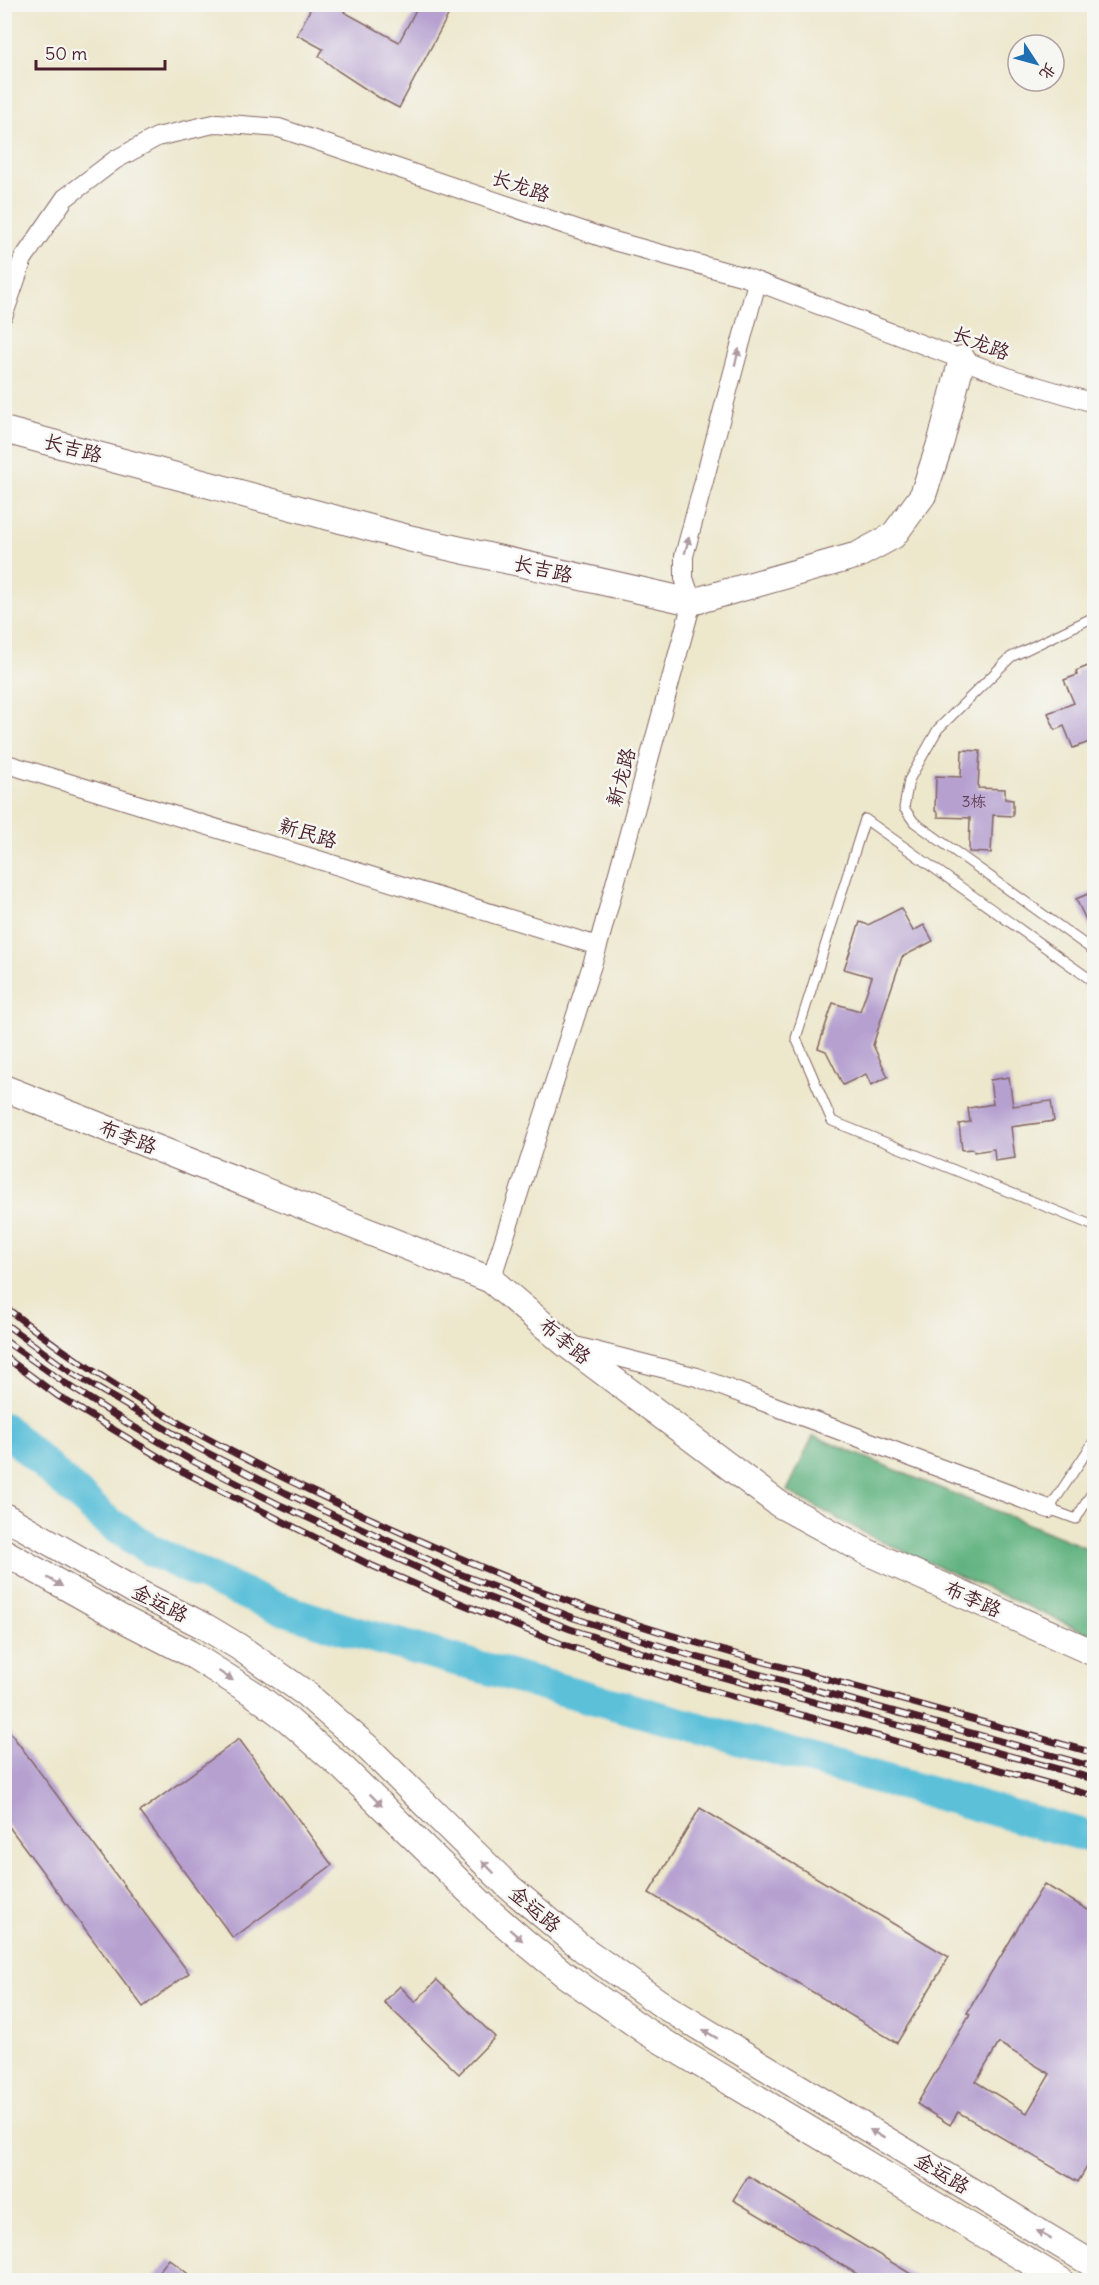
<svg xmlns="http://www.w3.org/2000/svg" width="1099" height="2285" viewBox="0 0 1099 2285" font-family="Delius,'LXGW WenKai TC',sans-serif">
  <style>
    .forest { fill: #60b280; stroke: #556856; stroke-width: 1.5 }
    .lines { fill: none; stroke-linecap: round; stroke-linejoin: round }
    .river { stroke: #5bc0d9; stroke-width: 32 }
    .building { fill: #b6a0d0; fill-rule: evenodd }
    .lane-casing { stroke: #836563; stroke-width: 11 }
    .street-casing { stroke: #836563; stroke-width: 20 }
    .secondary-casing { stroke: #836563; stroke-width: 28 }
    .lane { stroke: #fff; stroke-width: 9 }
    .street { stroke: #fff; stroke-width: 18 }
    .secondary { stroke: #fff; stroke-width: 26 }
    .rail-casing { stroke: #4a1f2b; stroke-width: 7 }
    .rail { stroke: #f6f6f2; stroke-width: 4.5; stroke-dasharray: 14; stroke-linecap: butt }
    .oneway { fill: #ae9aa0 }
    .labels { text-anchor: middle; stroke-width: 5; stroke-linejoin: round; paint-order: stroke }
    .number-label { font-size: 16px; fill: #653f54 }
    .street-label { font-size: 20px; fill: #4a1f2b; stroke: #f6f6f2 }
  </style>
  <rect width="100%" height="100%" fill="#f6f6f2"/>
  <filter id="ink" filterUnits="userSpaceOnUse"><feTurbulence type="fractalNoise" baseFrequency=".0167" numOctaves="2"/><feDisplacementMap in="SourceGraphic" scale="12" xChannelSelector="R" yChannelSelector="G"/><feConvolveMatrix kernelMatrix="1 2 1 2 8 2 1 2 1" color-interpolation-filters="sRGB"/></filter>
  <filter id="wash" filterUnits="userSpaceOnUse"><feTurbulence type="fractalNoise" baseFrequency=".008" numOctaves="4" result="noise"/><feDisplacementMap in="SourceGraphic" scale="24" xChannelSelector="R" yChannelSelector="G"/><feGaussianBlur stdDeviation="1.35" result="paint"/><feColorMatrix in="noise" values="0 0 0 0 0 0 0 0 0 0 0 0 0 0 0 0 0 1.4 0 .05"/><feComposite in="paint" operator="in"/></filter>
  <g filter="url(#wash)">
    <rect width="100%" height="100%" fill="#ede7cc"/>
    <path class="forest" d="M 813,1436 L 1094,1551 L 1094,1636 L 874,1538 L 787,1491 Z"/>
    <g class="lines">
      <path class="river" d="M 4,1428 L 108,1522 L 151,1550 L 211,1579 L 271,1605 L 344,1629 L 1094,1838"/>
    </g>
    <g id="blocks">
      <path class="building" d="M 313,4 L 348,4 L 344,12 L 399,42 L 419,4 L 454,4 L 399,108 L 378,97 L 338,71 L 319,56 L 323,49 L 297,35 Z
        M 1095,663 L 1095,740 L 1073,748 L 1064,726 L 1055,730 L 1048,713 L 1074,703 L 1064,680 L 1077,675 L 1076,671 Z
        M 962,750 L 980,751 L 978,788 L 1005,789 L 1005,799 L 1013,800 L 1013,816 L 993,815 L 991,853 L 969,852 L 970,818 L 938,817 L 938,812 L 935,811 L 936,776 L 961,777 Z
        M 1095,891 L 1095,939 L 1076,899 Z
        M 901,908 L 913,931 L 924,925 L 933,941 L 902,957 L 887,1001 L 873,1045 L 888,1077 L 871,1085 L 866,1074 L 843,1085 L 826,1051 L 818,1048 L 833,1003 L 860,1011 L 872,977 L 844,969 L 860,922 L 868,925 Z
        M 1009,1077 L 1013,1106 L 1051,1101 L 1054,1121 L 1011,1127 L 1015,1158 L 995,1161 L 994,1149 L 974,1152 L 973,1149 L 962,1150 L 959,1124 L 970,1122 L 968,1108 L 993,1104 L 990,1080 Z
        M 4,1724 L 189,1973 L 143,2007 L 4,1820 Z
        M 239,1739 L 332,1865 L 233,1938 L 140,1812 Z
        M 700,1808 L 949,1957 L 897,2043 L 649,1893 Z
        M 1044,1884 L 1095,1914 L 1095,2154 L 1078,2182 L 958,2112 L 950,2125 L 917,2104 L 970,2014 L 967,2013 ZM 999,2043 L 1050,2074 L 1027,2113 L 976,2082 Z
        M 437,1980 L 495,2037 L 459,2074 L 384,2002 L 400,1986 L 415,2002 Z
        M 748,2176 L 921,2280 L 867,2280 L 733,2200 Z
        M 169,2259 L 196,2280 L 152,2280 Z"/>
    </g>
  </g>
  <g filter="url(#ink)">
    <use href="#blocks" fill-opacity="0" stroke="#836563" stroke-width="1.5"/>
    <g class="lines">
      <g class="lane-casing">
        <path id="lane" d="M 1094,617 L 1011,657 L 938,729 L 909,780 L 904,808 L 914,822 L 1094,951
          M 1094,982 L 865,819 L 796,1038 L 832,1121 L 1094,1226
          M 1094,1441 L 1049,1509 L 1076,1519 L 1094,1489"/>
      </g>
      <g class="street-casing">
        <path id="street" d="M 4,314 L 23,259 L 65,198 L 115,160 L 157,137 L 218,123 L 279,128 L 610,240 L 745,277 L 1013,379 L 1094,403
          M 4,763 L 598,946
          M 491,1280 L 598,946 L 692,602 L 684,578 L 684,556 L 757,282
          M 575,1346 L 697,1377 L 1049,1509"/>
      </g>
      <g class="secondary-casing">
        <path id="secondary" d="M 4,430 L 408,538 L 692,602 L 858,555 L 893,536 L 923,495 L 941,441 L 962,359
          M 4,1088 L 491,1280 L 566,1344 L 779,1504 L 867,1552 L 1094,1653
          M 4,1516 L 135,1591 L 204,1626 L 239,1647 L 305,1693 L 366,1746 L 508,1886 L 583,1949 L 664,2006 L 1094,2265
          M 4,1552 L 121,1618 L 189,1653 L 254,1694 L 286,1718 L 344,1769 L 487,1909 L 525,1942 L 564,1974 L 647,2032 L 1060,2280"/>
      </g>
      <use href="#lane" class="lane"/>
      <use href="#street" class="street"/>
      <use href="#secondary" class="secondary"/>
      <g class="rail-casing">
        <path id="rail" d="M 4,1306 C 102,1385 213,1445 326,1498 C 409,1537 493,1574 579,1605 C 658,1633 738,1655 819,1677 C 911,1702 1003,1728 1094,1753
          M 4,1323 L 72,1373 L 196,1447 L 286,1493 L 455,1572 L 574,1618 L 689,1655 L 1094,1767
          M 4,1340 L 65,1383 L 127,1423 L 189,1459 L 280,1505 L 451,1583 L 570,1629 L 686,1667 L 1094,1779
          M 4,1356 L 58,1396 L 182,1471 L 368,1564 L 445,1597 L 564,1645 L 682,1682 L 1094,1796"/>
      </g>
      <use href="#rail" class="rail"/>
    </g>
    <defs><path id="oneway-solid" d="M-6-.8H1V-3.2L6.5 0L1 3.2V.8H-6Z" transform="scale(1.5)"/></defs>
    <g class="oneway">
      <use href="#oneway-solid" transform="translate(737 357) rotate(-75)"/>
      <use href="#oneway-solid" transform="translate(687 545) rotate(-75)"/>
      <use href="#oneway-solid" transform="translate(55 1582) rotate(30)"/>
      <use href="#oneway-solid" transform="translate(226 1676) rotate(33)"/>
      <use href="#oneway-solid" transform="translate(376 1800) rotate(45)"/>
      <use href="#oneway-solid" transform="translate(488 1867) rotate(-135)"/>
      <use href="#oneway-solid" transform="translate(516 1935) rotate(41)"/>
      <use href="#oneway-solid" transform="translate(710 2034) rotate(-149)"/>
      <use href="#oneway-solid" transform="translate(877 2134) rotate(-149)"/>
      <use href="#oneway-solid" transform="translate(1044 2235) rotate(-149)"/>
    </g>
  </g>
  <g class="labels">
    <g class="number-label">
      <text x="974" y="807">3栋</text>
    </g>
    <g class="street-label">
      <text transform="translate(521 186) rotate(19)" y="7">长龙路</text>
      <text transform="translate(981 343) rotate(21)" y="7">长龙路</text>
      <text transform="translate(73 448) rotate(15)" y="7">长吉路</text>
      <text transform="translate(543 569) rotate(13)" y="7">长吉路</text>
      <text transform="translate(621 777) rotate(-75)" y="7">新龙路</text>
      <text transform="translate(308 833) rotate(17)" y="7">新民路</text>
      <text transform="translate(128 1137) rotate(21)" y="7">布李路</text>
      <text transform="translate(565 1341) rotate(39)" y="7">布李路</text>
      <text transform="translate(973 1599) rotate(24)" y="7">布李路</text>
      <text transform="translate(160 1603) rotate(27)" y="7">金运路</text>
      <text transform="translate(535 1909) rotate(40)" y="7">金运路</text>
      <text transform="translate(942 2173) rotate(31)" y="7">金运路</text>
    </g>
  </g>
  <rect width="1099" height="2285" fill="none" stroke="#f6f6f2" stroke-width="24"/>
  <g transform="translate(1036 63) rotate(126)"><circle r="28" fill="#f6f6f2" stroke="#b1a0a2" stroke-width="1.5"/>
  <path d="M0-4.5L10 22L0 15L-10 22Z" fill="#1f6fb2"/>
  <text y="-9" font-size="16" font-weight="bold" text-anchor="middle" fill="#4a1f2b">北</text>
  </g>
  <path d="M36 60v9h129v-9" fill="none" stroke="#4a1f2b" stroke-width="3"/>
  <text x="45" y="60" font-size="18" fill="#4a1f2b" stroke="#f6f6f2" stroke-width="4.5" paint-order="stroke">50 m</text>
</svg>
